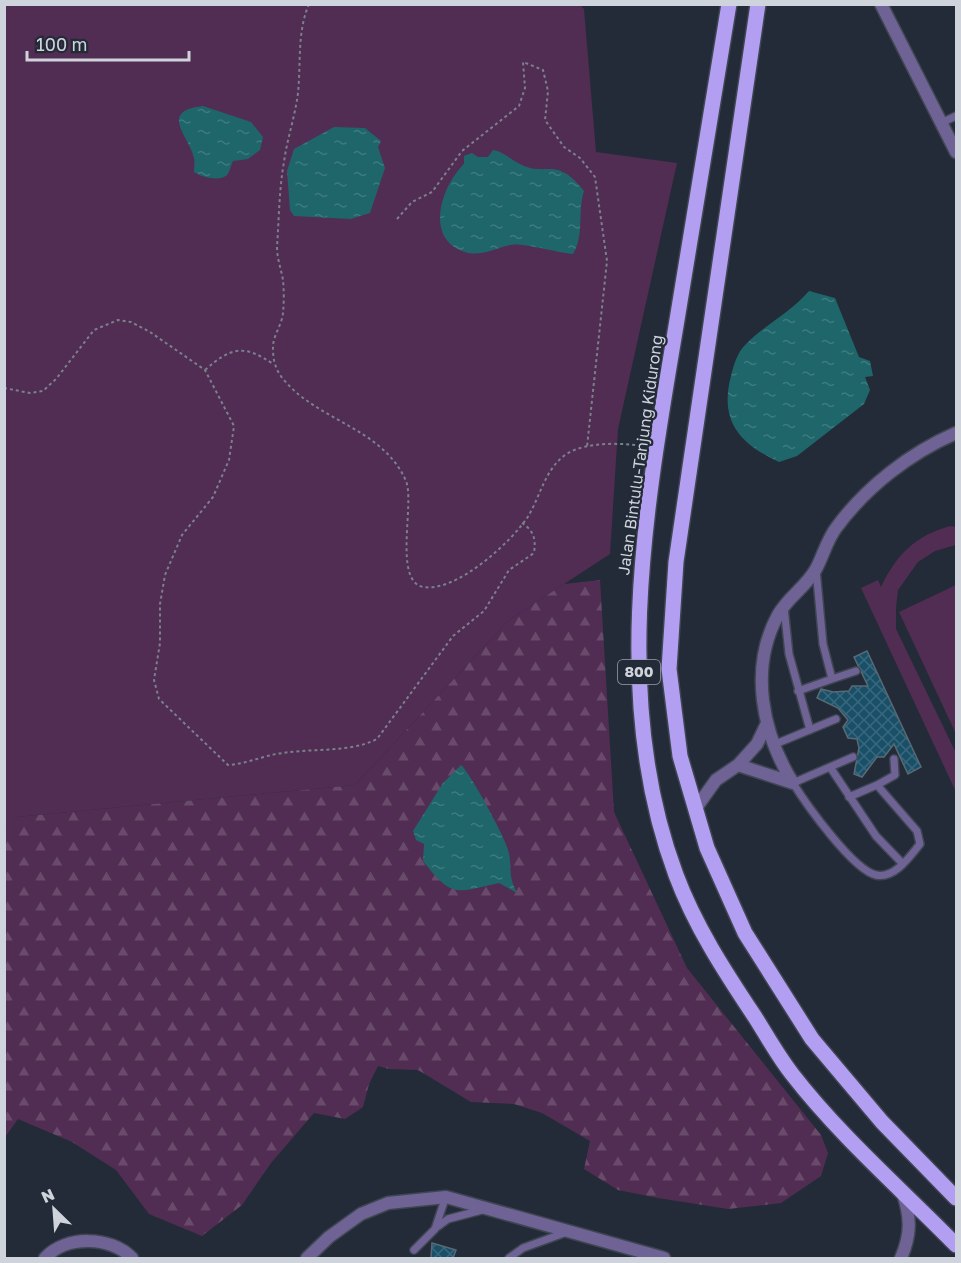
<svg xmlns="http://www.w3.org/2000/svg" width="961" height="1263" viewBox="0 0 961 1263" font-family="'Golos Text',sans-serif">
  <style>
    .green { fill: #512c53 }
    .forest { fill: url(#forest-firs) }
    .water { fill: url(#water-ripples) }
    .building { fill: url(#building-cross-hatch); stroke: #586a74; stroke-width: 1.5 }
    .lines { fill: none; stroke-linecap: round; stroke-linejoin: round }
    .lane-casing { stroke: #3f4652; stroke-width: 10 }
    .street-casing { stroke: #3f4652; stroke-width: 15 }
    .primary-casing { stroke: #3f4652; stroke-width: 18 }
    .path { stroke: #7b818c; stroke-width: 2; stroke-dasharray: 3 3; stroke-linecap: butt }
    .lane { stroke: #6f6396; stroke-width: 7 }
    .street { stroke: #6f6396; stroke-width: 12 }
    .primary { stroke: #b39ff2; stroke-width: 15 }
    .labels { text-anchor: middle; stroke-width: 4.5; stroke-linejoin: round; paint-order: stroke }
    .shield { fill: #242b38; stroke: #9ca1ab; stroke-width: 1.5 }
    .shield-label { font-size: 15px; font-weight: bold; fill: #cfd4dc }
    .street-label { font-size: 16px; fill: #cfd4dc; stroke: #242b38 }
  </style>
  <defs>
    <pattern id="forest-firs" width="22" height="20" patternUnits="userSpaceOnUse" patternTransform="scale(1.5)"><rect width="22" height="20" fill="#512c53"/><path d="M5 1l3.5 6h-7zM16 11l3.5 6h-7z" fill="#694a6b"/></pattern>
    <pattern id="water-ripples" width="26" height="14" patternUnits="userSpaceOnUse" patternTransform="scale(1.5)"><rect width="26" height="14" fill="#1e666a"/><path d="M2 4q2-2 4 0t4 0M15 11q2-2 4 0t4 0" fill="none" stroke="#3e7b7f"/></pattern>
    <pattern id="building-cross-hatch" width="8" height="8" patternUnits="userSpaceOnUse" patternTransform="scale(1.5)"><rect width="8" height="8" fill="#195068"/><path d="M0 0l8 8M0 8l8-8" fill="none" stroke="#39687d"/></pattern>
  </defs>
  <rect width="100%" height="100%" fill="#242b38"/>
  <path class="green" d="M 5,5 L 580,5 L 584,9 L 596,152 L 677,163 L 618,429 L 610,554 L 509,620 L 355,785 L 17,817 L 5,829 Z
    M 950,526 L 956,527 L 956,545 L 935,551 L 918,562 L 898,590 L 896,608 L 896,629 L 956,753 L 956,792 L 861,588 L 878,580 L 881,587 C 897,554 915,536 950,526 Z
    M 956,585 L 956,734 L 899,612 Z"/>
  <path class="forest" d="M 600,580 L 614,812 L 687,968 L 821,1135 L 828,1153 L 821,1176 L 781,1203 L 728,1209 L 658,1198 L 618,1190 L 584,1169 L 590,1141 L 542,1113 L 514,1104 L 471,1102 L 418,1070 L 389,1069 L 378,1066 L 369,1084 L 363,1107 L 345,1119 L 314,1113 L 271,1163 L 242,1205 L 202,1236 L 149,1214 L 116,1170 L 72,1142 L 18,1119 L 5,1137 L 4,829 L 17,817 L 355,785 L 509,620 L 564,584 Z"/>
  <path class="water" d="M 203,106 L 251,122 L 263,137 L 260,150 L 248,159 L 233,161 C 231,165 230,171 227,175 C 220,182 201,177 194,172 C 194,167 195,162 194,158 C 189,136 158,111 203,106 Z
    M 334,127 L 365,128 L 381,141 L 378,147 L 385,168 L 370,213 L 351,219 L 294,216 L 290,210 L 287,171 L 294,149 Z
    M 493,150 C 504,152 508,158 518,163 C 546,179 555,154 584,191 C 577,213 585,234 573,254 C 559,253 520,242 510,245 C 496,248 480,257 465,252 C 423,239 442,185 464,164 L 464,156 L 472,153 L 478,157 L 488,157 Z
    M 809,291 L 835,298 L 859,357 L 870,361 L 873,376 L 865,377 L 870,390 L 864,404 L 797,456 L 779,462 C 740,444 719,421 731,376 C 734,364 737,353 746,344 C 766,324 790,313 809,291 Z
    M 461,765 C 469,771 507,840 509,853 C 512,871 508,875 517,893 L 499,883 C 455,893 452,898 423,861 L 424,844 L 416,840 L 413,831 L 443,783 Z"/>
  <path class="building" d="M 867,651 L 921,767 L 908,774 L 894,744 L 884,757 L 877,757 L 862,777 L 854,774 L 859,748 L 857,739 L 848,738 L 843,727 L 848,720 L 838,708 L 817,698 L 821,689 L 833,692 L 849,691 L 852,686 L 868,686 L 854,657 Z
    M 432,1243 L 456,1250 L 453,1258 L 431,1258 Z"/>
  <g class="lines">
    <g class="lane-casing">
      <path id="lane" d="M 943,122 L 956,116
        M 784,607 L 789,654 L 810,730
        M 832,679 L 856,671
        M 798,691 L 832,679 L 823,644 L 816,569
        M 773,745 L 836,719
        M 830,767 L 876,836 L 903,864
        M 877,785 L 895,775 L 894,759
        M 849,797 L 877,785 L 917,831 L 920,844 C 910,856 895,879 876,875 C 853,870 806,804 793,783 L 853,757
        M 437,1227 L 448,1219 L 482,1210
        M 414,1250 L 435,1229 L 444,1202
        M 509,1258 L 523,1248 L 567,1232"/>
    </g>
    <g class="street-casing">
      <path id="street" d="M 881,4 L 956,152
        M 738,765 L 793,783
        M 793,783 C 762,733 749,668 778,615 C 788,597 806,587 816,569 C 823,556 827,540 836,528 C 866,487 910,453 956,433
        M 696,808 L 716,780 L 738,765 L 757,744 L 767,723
        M 45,1258 C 66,1235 111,1236 132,1258
        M 307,1258 L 329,1237 L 361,1214 L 388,1203 L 446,1197 L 664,1258
        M 901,1258 C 911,1235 911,1218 903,1194"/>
    </g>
    <g class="primary-casing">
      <path id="primary" d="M 729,4 C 711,112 693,219 676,326 C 646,505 610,699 676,875 C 695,926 725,972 755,1017 C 767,1036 778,1056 792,1074 C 840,1136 901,1189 956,1245
        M 758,4 L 676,562 L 669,669 L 680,756 L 707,848 L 745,933 L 812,1039 L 882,1122 L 956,1198"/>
    </g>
    <path class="path" d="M 309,4 C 297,32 301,63 298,93 C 295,117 287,139 284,162 C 279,190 279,219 277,247 C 277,258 281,269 283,280 C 284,290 284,303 283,313 C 282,325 272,337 273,349 C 273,361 276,371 284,380 C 318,421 383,428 406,481 C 415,503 393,581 423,587 C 456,593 513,541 529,515 C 541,494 545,470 565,455 C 586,441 620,443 644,446
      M 397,219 L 412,202 L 432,192 L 462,151 L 519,106 L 525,88 L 523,62 L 543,70 L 548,91 L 545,120 L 564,147 L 580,158 L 595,177 L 607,261 L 587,447
      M 205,370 C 231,347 244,344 273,364
      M 4,388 L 30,393 L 43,391 L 56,379 L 94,330 L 118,320 L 131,322 L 150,332 L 205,370 L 234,426 L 229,460 L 213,497 L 182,535 L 165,575 L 160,604 L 160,643 L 154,680 L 159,699 L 228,765 C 247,764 264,755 283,753 C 314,748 349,753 377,739 L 453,636 L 484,611 L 509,570 L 534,553 C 536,539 534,531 522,523"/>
    <use href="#lane" class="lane"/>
    <use href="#street" class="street"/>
    <use href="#primary" class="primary"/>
  </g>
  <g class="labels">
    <rect class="shield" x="618" y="660" width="42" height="24" rx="4.5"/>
    <g class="shield-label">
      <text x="639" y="677">800</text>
    </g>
    <g class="street-label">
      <text transform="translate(640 455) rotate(-82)" y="6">Jalan Bintulu-Tanjung Kidurong</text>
    </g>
  </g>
  <rect width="961" height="1263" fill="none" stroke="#cfd4dc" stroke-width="12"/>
  <g transform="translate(54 1209) rotate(335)" stroke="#242b38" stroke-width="4.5" paint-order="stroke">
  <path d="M0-4.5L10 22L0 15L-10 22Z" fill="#cfd4dc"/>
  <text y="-9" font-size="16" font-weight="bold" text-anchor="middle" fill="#cfd4dc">N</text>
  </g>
  <path d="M27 51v9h162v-9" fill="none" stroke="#cfd4dc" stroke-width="3"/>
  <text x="36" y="51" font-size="18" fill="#cfd4dc" stroke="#242b38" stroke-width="4.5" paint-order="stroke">100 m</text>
</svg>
